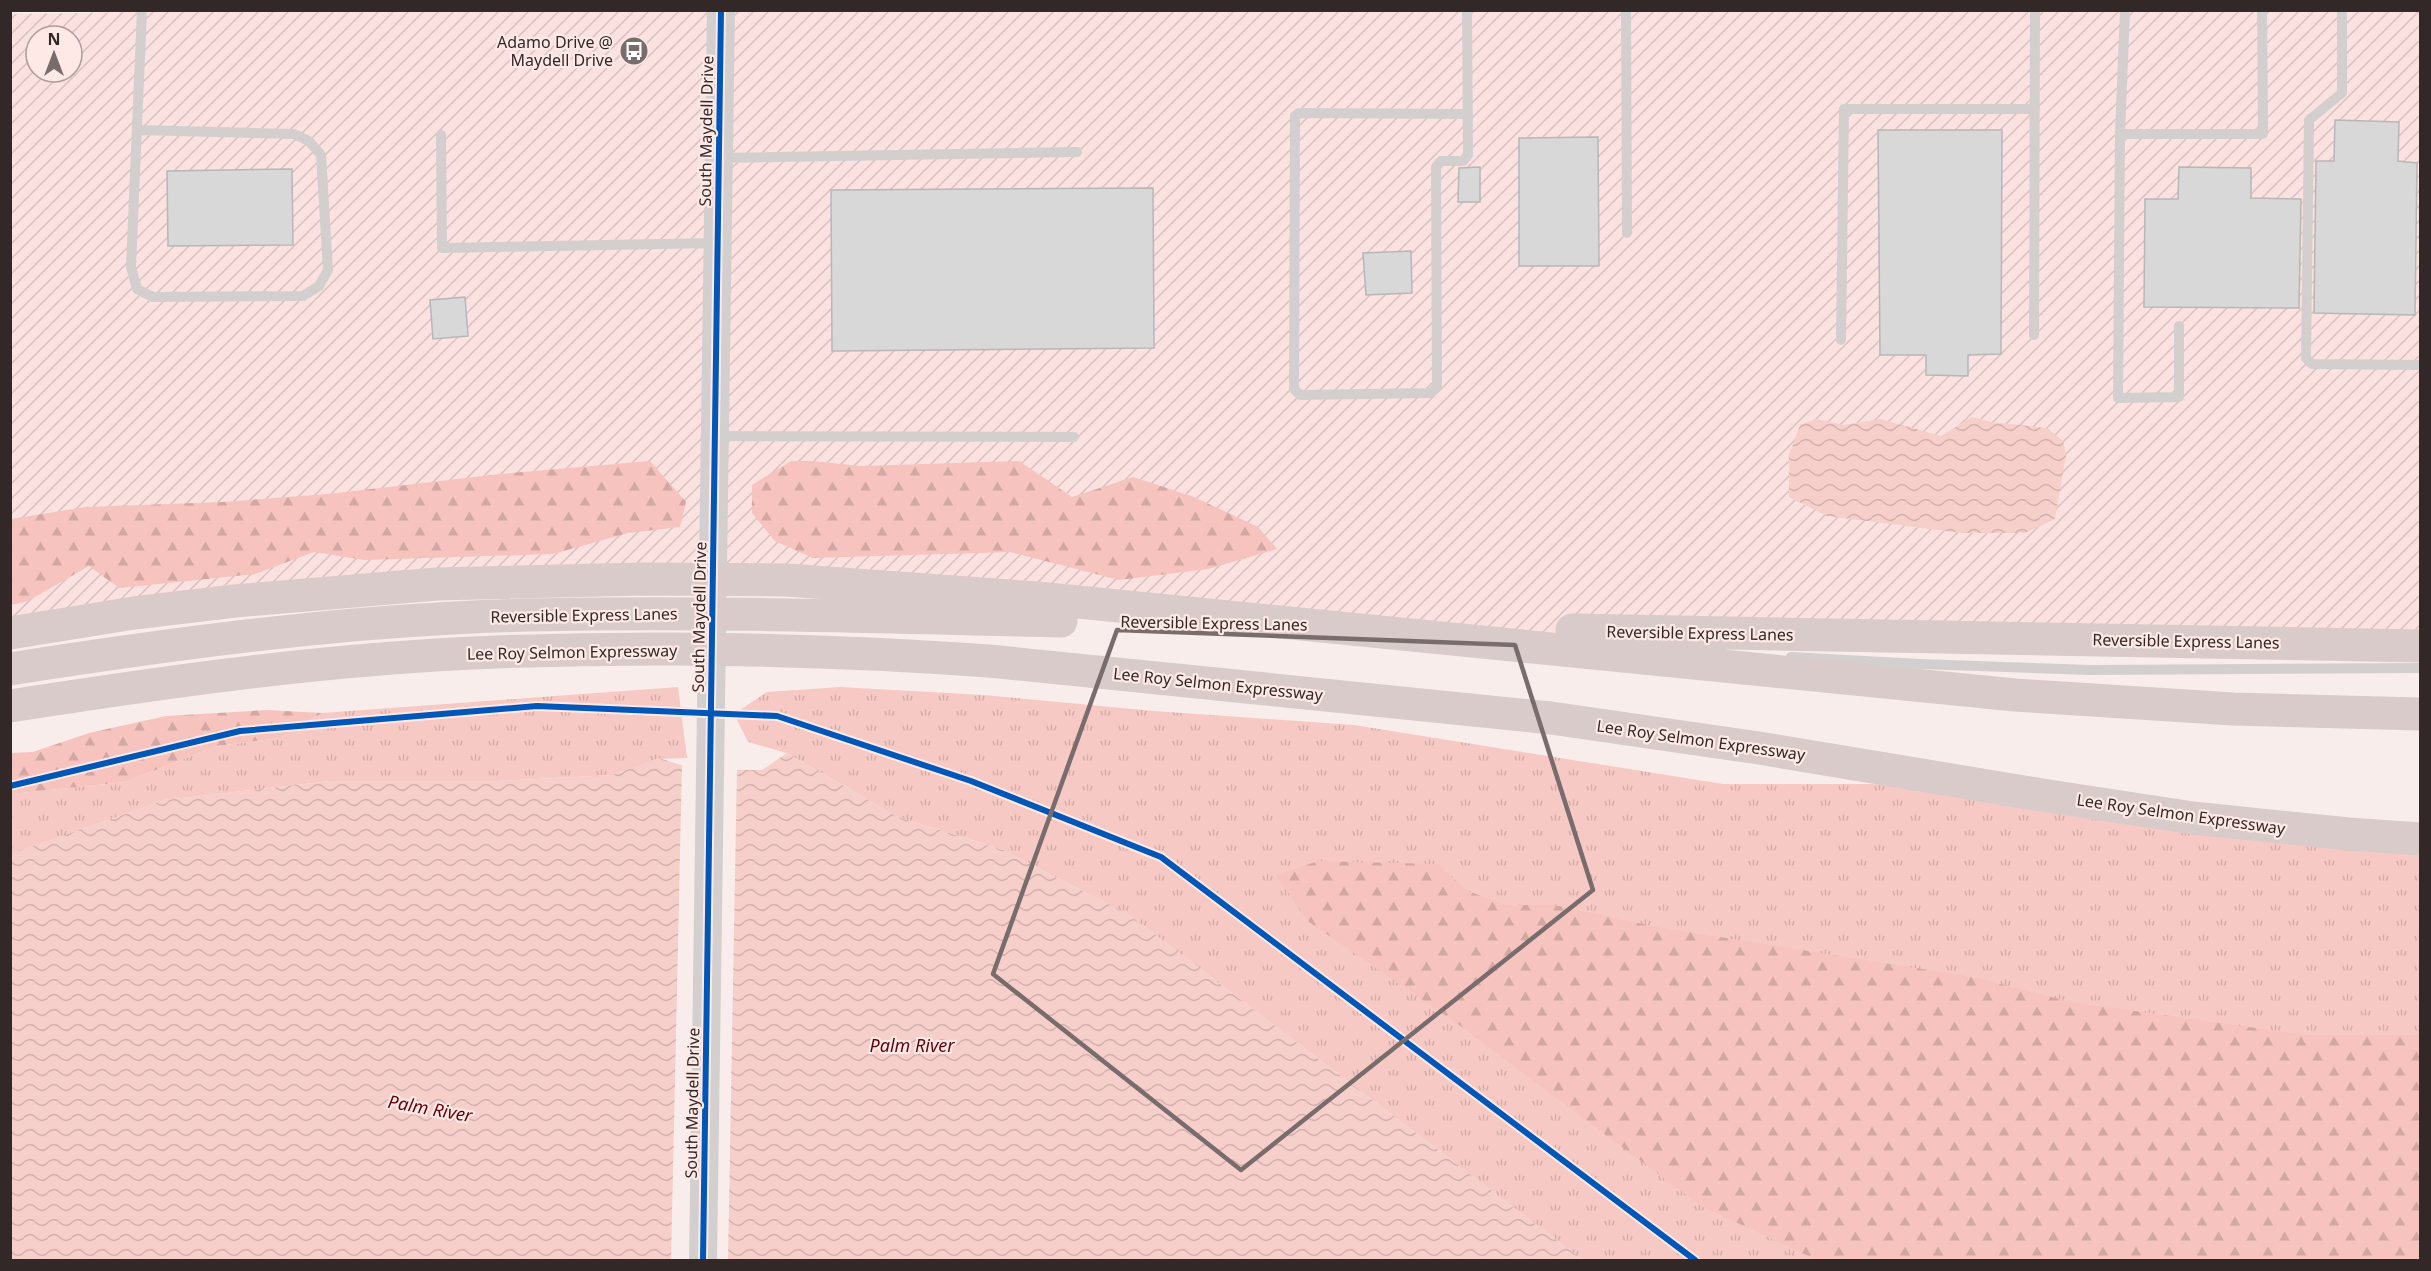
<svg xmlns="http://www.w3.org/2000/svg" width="2431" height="1271" viewBox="0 0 2431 1271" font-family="'Noto Sans',sans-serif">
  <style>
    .industrial { fill: url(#industrial-furrows); fill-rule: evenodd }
    .grass { fill: url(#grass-tufts) }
    .forest { fill: url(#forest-firs) }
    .water { fill: url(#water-waves) }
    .pier { fill: #f9edec }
    .building { fill: #d8d8d9; stroke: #b8b7b8; stroke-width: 1.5 }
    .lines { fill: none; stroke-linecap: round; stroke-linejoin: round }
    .service { stroke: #d3cfcf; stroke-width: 10 }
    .tertiary { stroke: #d3cfcf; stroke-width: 28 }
    .motorway { stroke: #d8cbca; stroke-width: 33 }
    .cycleway-casing { stroke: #ffe9e6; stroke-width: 10 }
    .cycleway { stroke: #0057b8; stroke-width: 6 }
    .marked { fill: none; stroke: #786d6c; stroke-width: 4.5; stroke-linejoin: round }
    .labels { text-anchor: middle; stroke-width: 4.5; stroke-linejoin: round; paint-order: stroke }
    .poi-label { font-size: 16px; fill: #322827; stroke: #ffe9e6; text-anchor: end }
    .street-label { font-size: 16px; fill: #322827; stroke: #ffe9e6 }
    .water-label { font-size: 18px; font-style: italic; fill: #640009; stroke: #ffe9e6 }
  </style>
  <defs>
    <pattern id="industrial-furrows" width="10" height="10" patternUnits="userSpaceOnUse" patternTransform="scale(1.5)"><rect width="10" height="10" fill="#fbe1df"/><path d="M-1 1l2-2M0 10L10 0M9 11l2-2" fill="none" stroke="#d8c1bf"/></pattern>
    <pattern id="grass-tufts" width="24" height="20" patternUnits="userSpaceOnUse" patternTransform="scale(1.5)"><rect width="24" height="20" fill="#f7c9c4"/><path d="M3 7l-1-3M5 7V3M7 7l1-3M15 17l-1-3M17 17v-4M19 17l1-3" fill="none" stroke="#d4ada8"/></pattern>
    <pattern id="forest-firs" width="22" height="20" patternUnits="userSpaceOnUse" patternTransform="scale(1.5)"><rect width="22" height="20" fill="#f6c3be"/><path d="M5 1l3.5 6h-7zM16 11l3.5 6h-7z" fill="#d3a8a3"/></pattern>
    <pattern id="water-waves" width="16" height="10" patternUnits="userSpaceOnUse" patternTransform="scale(1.5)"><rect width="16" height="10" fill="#f6ceca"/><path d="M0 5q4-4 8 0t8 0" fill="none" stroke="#d3b1ae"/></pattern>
  </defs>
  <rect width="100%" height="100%" fill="#f9edec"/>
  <path class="industrial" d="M 263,10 L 719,11 L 705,568 L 11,627 L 10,14 ZM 36,36 L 72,36 L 72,72 L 36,72 Z
    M 727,11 L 2420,11 L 2420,644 L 1563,637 L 711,566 Z"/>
  <path class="grass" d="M 678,687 L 687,758 L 659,759 L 612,775 L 498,781 L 331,781 L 165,800 L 11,854 L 10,794 L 125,782 L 217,746 L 280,738 L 322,713 Z
    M 840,687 L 984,695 L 1154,711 L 1354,725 L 1723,784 L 1879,784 L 2420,824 L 2420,1260 L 1583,1260 L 1128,914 L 1003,850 L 898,817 L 787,753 L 748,742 L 734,714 L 767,692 Z"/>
  <path class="forest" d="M 650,461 L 686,502 L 680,527 L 628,533 L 553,554 L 364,560 L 314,552 L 255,574 L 119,588 L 89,566 L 28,601 L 11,605 L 11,519 L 86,507 L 222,502 L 328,494 L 500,474 Z
    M 791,461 L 813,461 L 861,466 L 1019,461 L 1072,497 L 1133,477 L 1194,497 L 1258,527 L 1277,549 L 1208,569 L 1119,580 L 1010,552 L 813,558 L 775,541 L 752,513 L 752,485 Z
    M 267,710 L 322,713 L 280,738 L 217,746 L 125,782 L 11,794 L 11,753 L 33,752 L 89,733 L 166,716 Z
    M 1318,861 L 1437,864 L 1468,891 L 1506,905 L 1554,905 L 1657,927 L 1973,977 L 2071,1002 L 2306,1035 L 2420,1035 L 2420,1260 L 1817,1260 L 1701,1206 L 1462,1027 L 1309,922 L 1276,875 Z"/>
  <path class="water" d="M 1972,417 L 1991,422 L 2047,428 L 2063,441 L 2066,455 L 2055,519 L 2025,533 L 1963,533 L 1827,516 L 1789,497 L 1789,455 L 1800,425 L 1816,419 L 1844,425 L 1880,419 L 1941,436 Z
    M 787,753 L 898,817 L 1003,850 L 1128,914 L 1583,1260 L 11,1260 L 10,854 L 165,800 L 331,781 L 498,781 L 612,775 L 659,758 L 703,772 L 704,770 L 762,770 Z"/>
  <path class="pier" d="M 682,762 L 701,768 L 737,767 L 728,1260 L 671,1260 Z"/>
  <path class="building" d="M 2335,120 L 2399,122 L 2398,161 L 2417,163 L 2415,315 L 2314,313 L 2316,161 L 2334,161 Z
    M 1878,130 L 2002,130 L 2001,354 L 1968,355 L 1968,376 L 1926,375 L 1926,355 L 1880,355 Z
    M 1598,137 L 1599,266 L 1519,266 L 1519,138 Z
    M 1480,167 L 1480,202 L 1458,202 L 1459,168 Z
    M 2179,167 L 2251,168 L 2251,198 L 2301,199 L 2299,308 L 2144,307 L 2145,199 L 2178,199 Z
    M 292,169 L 293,245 L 168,246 L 167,171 Z
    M 1153,188 L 1154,348 L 832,351 L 831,190 Z
    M 1411,251 L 1412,293 L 1366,295 L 1363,253 Z
    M 465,297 L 468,336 L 433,339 L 430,300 Z"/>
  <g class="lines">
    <path class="service" d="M 1467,10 L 1468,155 L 1463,161 L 1441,161 L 1436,167 L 1437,387 L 1431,393 L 1300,395 L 1294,389 L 1295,116 L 1299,113 L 1468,114
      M 1626,10 L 1627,233
      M 2125,10 L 2120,134 L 2263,134 L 2262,10
      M 2342,10 L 2342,93 L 2309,120 L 2306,358 L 2312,364 L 2420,365
      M 138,130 L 294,134 L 309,141 L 321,155 L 328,270 L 319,286 L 303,296 L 153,297 L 137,289 L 131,267 L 142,10
      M 2120,134 L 2118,398 L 2179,397 L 2179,326
      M 441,135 L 442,248 L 716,243
      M 719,158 L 1077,152
      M 2034,335 L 2035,10
      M 1841,340 L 1844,109 L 2035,109
      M 716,436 L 1074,437
      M 1791,657 L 1920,664 L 2091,670 L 2420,668"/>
    <path class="tertiary" d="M 703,1260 L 721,10"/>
    <path class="motorway" d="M 1572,630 L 2420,646
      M 10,633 L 134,613 L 235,601 L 437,584 L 643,579 L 786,580 L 1038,598 L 2015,695 L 2233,709 L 2420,714
      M 10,669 C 183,642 357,619 532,615 C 708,611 885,617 1061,621
      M 10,706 C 171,681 333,658 496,652 C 660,646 825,649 989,661 L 1551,718 L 1759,748 L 2042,795 L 2193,818 L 2349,834 L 2420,839"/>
    <g class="cycleway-casing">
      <path id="cycleway" d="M 10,786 L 240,731 L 537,706 L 777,716 L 971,781 L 1161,857 L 1695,1260
        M 703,1260 L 721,10"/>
    </g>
    <use href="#cycleway" class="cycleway"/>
  </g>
  <path class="marked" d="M 1117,630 L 1515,645 L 1593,890 L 1241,1170 L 993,974 Z"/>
  <defs>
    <g id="bus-disc" transform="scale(1.5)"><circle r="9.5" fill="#786d6c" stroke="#ffe9e6"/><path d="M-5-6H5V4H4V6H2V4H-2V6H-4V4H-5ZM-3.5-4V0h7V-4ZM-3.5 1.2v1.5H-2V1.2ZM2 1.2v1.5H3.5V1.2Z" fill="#fff"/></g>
  </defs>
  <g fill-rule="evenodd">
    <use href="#bus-disc" x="634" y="51"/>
  </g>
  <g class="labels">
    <g class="poi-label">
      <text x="613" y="48">Adamo Drive @<tspan x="613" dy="18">Maydell Drive</tspan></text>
    </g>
    <g class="street-label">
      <text transform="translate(706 131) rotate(-89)" y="6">South Maydell Drive</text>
      <text transform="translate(584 615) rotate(-1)" y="6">Reversible Express Lanes</text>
      <text transform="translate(699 617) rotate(-89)" y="6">South Maydell Drive</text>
      <text transform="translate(1214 623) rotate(1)" y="6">Reversible Express Lanes</text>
      <text transform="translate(1700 633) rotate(1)" y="6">Reversible Express Lanes</text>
      <text transform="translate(2186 641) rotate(1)" y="6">Reversible Express Lanes</text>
      <text transform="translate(572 652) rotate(-1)" y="6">Lee Roy Selmon Expressway</text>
      <text transform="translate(1218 684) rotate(6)" y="6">Lee Roy Selmon Expressway</text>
      <text transform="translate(1701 740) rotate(8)" y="6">Lee Roy Selmon Expressway</text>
      <text transform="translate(2181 814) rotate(8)" y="6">Lee Roy Selmon Expressway</text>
      <text transform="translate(692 1103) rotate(-89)" y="6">South Maydell Drive</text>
    </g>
    <g class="water-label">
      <text x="912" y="1052">Palm River</text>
      <text transform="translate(430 1109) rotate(10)" y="6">Palm River</text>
    </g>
  </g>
  <rect width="2431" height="1271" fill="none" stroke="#322827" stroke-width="24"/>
  <g transform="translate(54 54)"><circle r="28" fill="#ffe9e6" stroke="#ad9c9a" stroke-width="1.5"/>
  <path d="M0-4.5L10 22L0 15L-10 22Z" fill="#786d6c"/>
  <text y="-9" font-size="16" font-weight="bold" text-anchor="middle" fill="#322827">N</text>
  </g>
</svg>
